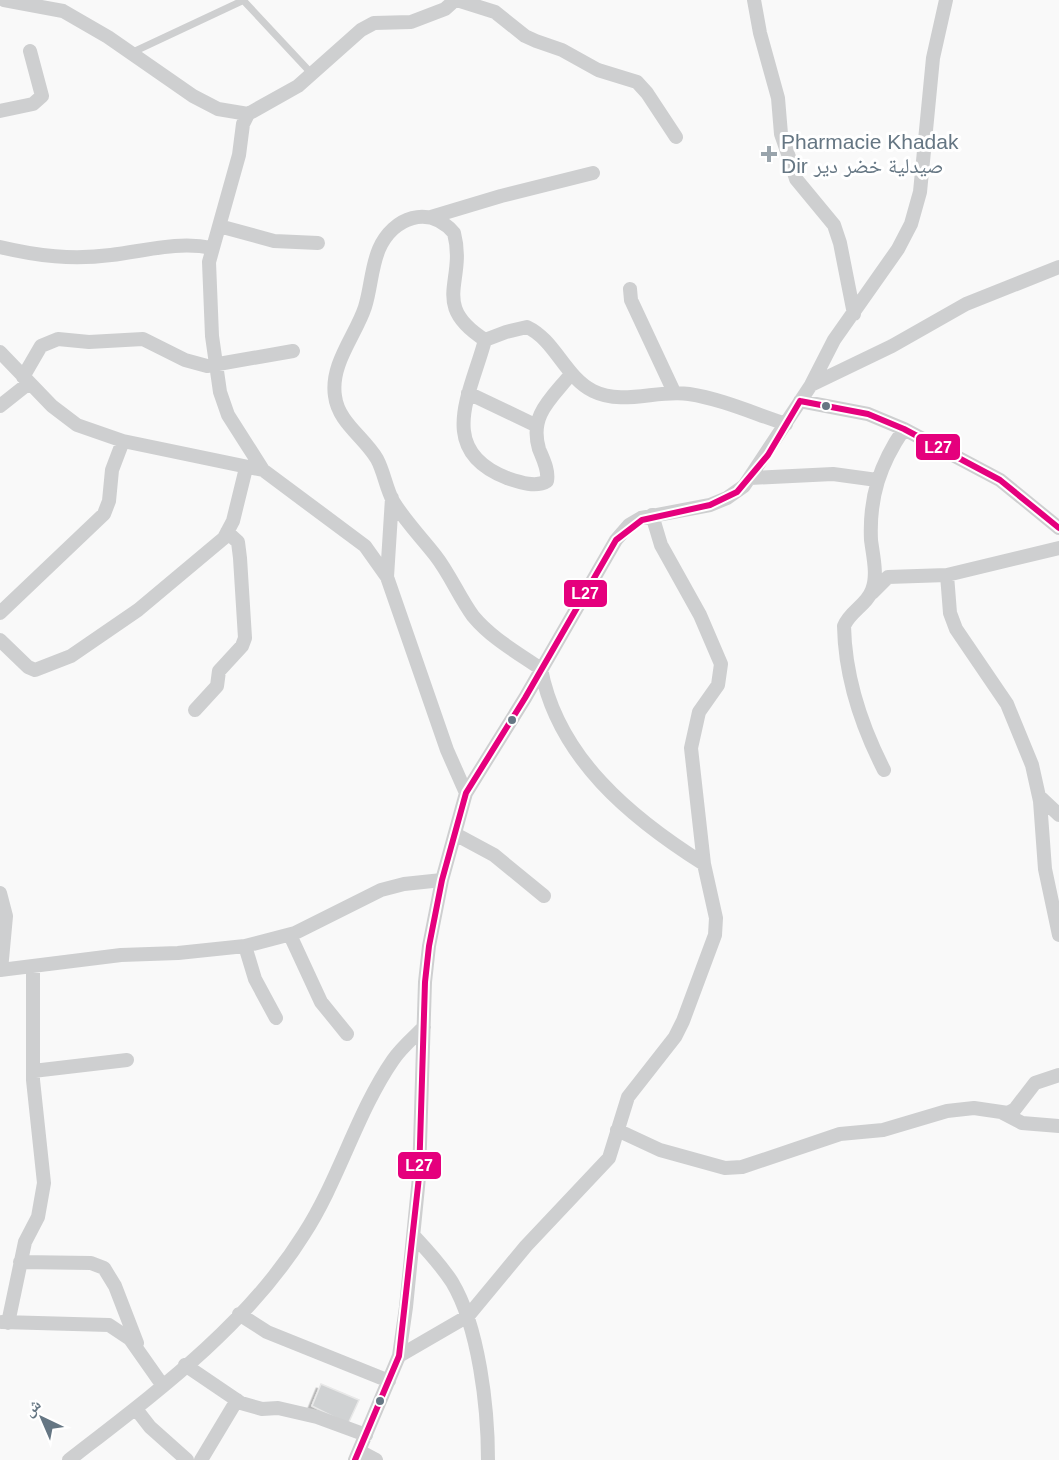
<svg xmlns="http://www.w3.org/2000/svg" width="1059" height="1460" viewBox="0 0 1059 1460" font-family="Arial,'Noto Naskh Arabic',sans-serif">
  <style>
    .building { fill: #d0d2d3; stroke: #e8e8e8; stroke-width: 1.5; filter: url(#shadow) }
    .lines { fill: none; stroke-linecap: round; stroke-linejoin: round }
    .lane { stroke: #cecfd0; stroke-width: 7 }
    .street { stroke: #cecfd0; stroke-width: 14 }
    .bus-1-casing { stroke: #fff; stroke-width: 10 }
    .bus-1 { stroke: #e5007d; stroke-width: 6 }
    .poi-dot { fill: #99a4ac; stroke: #fff; stroke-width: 2 }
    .bus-dot { fill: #657683; stroke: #fff; stroke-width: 2 }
    .labels { text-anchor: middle; stroke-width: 6; stroke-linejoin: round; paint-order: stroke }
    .poi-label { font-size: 21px; fill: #657683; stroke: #fff; text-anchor: start }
    .line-badge { stroke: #fff; stroke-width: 2 }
    .badge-label { font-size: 16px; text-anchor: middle; font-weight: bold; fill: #fff }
  </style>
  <defs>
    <filter id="shadow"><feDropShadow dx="-4.5" dy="4.5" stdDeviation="0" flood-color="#0004"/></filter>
  </defs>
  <rect width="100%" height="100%" fill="#f9f9f9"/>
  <path class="building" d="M 321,1384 L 359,1400 L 348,1424 L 312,1406 Z"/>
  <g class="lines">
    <path class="lane" d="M 243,0 L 312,74
      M 131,53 L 244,0"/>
    <path class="street" d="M 4,0 L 63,11 L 108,37 L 193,96 L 218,109 L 248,114
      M 457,0 L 495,12 L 525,36 L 536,41 L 562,50 L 598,70 L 637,82 L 647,93 L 676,137
      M 754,0 L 760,33 L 778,98 L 781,134 L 789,157 L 796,179 L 834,225 L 840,243 L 854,314
      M 0,111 L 33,104 L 42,96 L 30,51
      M 431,217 L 501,196 L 593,173
      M 219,226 L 274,241 L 318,243
      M 0,247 C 38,256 72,260 111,255 C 145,251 178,241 212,248
      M 630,289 L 631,300 L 674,392
      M 485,340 C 429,304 467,282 454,233 C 429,204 393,217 379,249 C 371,268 371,288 365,307 C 356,335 330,364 335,396 C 338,422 364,437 377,459 C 384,472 386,488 393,501 C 405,521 421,537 435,555 C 450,574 459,597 473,616 C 491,638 518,653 541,669 C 558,758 631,818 704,864
      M 485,340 L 506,332 L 527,327 C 555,340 565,377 593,391 C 623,406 658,389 689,394 C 722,399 755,414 786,424
      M 485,340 C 471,393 435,450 507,478 C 519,482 536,488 547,481 C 549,470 543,459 539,449 C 529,415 551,399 571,374
      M 0,352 L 52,406 L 77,425 L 123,441 L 263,470 L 365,546 L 387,577 L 447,750 L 466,793
      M 23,377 L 41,346 L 58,339 L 89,342 L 143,339 L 185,360 L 207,366 L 293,351
      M 811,385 L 892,346 L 966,304 L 1059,267
      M 468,393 L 535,425
      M 800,401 L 868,414 L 904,429 L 1000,480 L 1059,528
      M 0,406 L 29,383
      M 263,470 L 228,415 L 220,392 L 212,336 L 209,262 L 239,155 L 243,124 L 248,114 L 298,86 L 361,30 L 374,23 L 411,22 L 445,9 L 455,0
      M 750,478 L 833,474 L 877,480
      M 947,575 L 950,613 L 956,629 L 1007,704 L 1032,765 L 1040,801 L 1045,869 L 1059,935
      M 387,577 L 392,498
      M 872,593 L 888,577 L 947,575 L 1059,548
      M 0,613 L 104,514 L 109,501 L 112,470 L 123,441
      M 0,640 L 28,667 L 35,670 L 71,656 L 138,610 L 224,538 L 233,521 L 246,468
      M 195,710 L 217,686 L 219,671 L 242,646 L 245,638 L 240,558 L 238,542 L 227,532
      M 884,770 C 861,725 845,676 844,626 C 850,611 867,605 872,590 C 878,575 873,556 871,540 C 869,497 880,464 904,429
      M 1039,796 L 1059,815
      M 455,834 L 494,855 L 544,896
      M 0,893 L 6,916 L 1,970
      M 290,935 L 321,1002 L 347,1034
      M 245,946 L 255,979 L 276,1018
      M 0,970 L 121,955 L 178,953 L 245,946 L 295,933 L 381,890 L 404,884 L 442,880
      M 33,1071 L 127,1060
      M 1003,1113 L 1022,1123 L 1059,1126
      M 617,1130 L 660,1150 L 725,1168 L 742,1167 L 840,1134 L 883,1130 L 947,1111 L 974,1108 L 1008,1113 L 1015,1109 L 1035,1083 L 1059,1075
      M 414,1236 C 428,1251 441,1265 452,1282 C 479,1327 488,1408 488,1460
      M 20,1262 L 91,1263 L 104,1268 L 115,1286 L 137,1343
      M 239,1314 L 267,1332 L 389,1381
      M 2,1322 L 109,1325 L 130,1339 L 163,1386
      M 8,1323 L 25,1242 L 38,1217 L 44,1183 L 33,1080 L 33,966
      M 399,1356 L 468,1316 L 526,1246 L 609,1158 L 628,1097 L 675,1037 L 683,1021 L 715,935 L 716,918 L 704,864 L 691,748 L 699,712 L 718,685 L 721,664 L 700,615 L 661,545 L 652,515
      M 185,1365 L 241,1403 L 262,1409 L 278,1408 L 317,1417 L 366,1435
      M 136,1409 L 150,1427 L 187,1460
      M 359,1451 L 376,1460
      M 69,1460 C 154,1394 246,1327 304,1234 C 339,1180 357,1112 393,1060 C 401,1048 414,1037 424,1027
      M 201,1460 L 237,1400
      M 355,1460 L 399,1356 L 406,1307 L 419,1177 L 425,982 L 429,946 L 442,880 L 466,793 L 525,698 L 616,540 L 629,525 L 641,518 L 710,505 L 727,498 L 744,486 L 811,385 L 834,340 L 898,249 L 911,224 L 920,192 L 933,58 L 946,0"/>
    <g class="bus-1-casing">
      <path id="bus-1" d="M 800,401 L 868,414 L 904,429 L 1000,480 L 1059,528
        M 355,1460 L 399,1356 L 419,1177 L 425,982 L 429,946 L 442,880 L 466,793 L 525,698 L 616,540 L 642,520 L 710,505 L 737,492 L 768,455 L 800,401"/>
    </g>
    <use href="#bus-1" class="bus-1"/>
  </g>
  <path class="poi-dot" d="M766 145h6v6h6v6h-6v6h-6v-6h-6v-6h6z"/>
  <g class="bus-dot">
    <circle cx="826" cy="406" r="5"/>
    <circle cx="512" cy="720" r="5"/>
    <circle cx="380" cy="1401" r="5"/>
  </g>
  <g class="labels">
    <g class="poi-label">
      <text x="781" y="149">Pharmacie Khadak<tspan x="781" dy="24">Dir صيدلية خضر دير</tspan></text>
    </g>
  </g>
  <g class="line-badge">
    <rect x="915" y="433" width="46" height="28" rx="6" fill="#e5007d"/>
    <rect x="563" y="579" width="45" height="29" rx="6" fill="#e5007d"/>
    <rect x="397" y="1151" width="45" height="29" rx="6" fill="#e5007d"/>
  </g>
  <g class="badge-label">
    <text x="938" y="453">L27</text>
    <text x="585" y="599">L27</text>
    <text x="419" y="1171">L27</text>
  </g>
  <g transform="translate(42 1418) rotate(316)" stroke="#ffffff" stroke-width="4.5" paint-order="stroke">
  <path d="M0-4.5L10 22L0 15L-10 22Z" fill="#657683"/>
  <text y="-9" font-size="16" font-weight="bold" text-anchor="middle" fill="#657683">ش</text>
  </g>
</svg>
